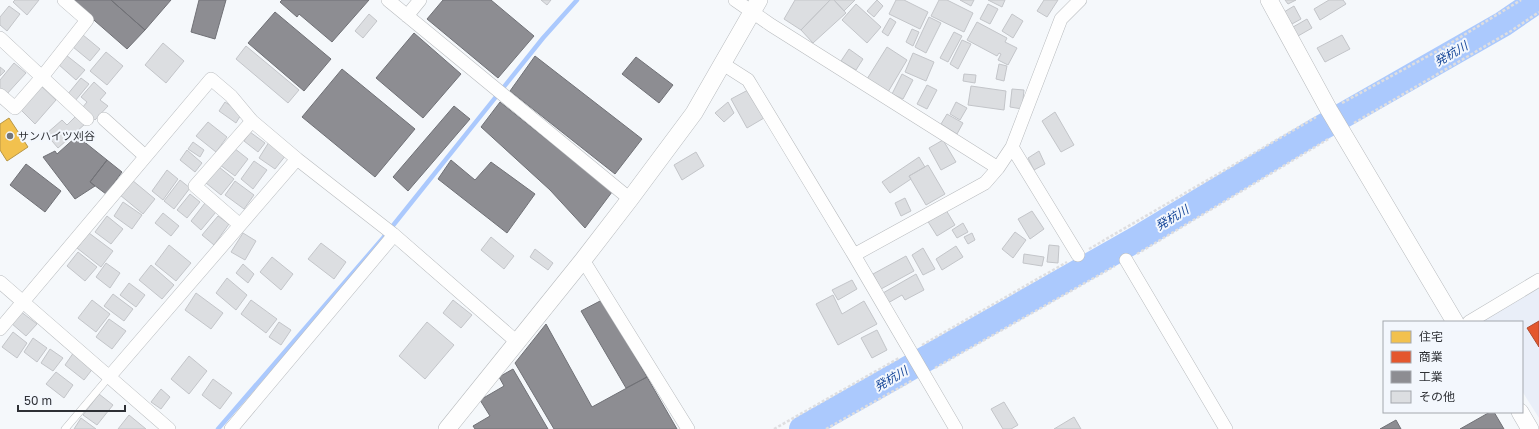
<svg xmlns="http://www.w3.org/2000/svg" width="1539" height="429" viewBox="0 0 1539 429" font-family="'Golos Text','Noto Sans JP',sans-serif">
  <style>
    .built { fill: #e9eef8 }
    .homes { fill: #f2c14e; stroke: #b79646 }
    .shops { fill: #e4572e; stroke: #ad4b30 }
    .industry { fill: #8d8d92; stroke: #707176 }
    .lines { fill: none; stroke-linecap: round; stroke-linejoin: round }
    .stream { stroke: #abc9fd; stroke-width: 4.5 }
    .river { stroke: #abc9fd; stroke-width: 26 }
    .building { fill: #dcdee1; stroke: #c3c5c9 }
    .service-casing { stroke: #b8bbbe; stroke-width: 8 }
    .minor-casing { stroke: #b8bbbe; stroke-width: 14 }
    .tertiary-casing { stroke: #b8bbbe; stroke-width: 18 }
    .path { stroke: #dedee0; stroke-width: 2.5; stroke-dasharray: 3 2; stroke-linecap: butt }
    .service { stroke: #fefefe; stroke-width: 7 }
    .minor { stroke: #fefefe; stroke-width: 13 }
    .tertiary { stroke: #fefefe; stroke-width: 17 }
    .poi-dot { fill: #74767a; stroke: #f3f7fd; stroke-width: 1.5 }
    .labels { text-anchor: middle; stroke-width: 4; stroke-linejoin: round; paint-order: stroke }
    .poi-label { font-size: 11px; fill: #2e3035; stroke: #f3f7fd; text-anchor: start }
    .water-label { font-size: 12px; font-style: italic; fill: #18489a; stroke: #f3f7fd }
  </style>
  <rect width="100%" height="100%" fill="#f5f8fb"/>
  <path class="built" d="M 1539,288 L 1539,418 L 1522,391 L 1522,322 L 1481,322 Z"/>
  <path class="homes" d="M 9,118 L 28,147 L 7,161 L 0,150 L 0,124 Z"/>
  <path class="shops" d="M 1539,321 L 1539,347 L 1527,328 Z"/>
  <path class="industry" d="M 71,0 L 111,0 L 145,30 L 127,49 Z
    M 111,0 L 171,0 L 145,30 Z
    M 199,0 L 226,0 L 215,39 L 191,32 Z
    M 282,0 L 369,0 L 332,42 L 299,14 L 297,17 L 280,2 Z
    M 443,0 L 491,0 L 534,36 L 498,78 L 427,19 Z
    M 275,12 L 331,59 L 304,91 L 248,43 Z
    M 414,33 L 461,74 L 423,118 L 376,78 Z
    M 535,56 L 642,139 L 615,174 L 510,91 Z
    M 636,57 L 673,85 L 659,103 L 622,74 Z
    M 342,69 L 415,129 L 375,177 L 302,117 Z
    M 500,102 L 612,192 L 585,228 L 550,190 L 481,127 Z
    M 454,106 L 470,119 L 408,191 L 393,177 Z
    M 77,136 L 107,160 L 90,182 L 95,186 L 75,199 L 43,157 L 55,151 L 57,154 Z
    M 107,160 L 122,172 L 106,194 L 90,182 Z
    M 451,160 L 475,180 L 491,162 L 535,194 L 507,233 L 438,179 Z
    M 26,164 L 61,191 L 45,212 L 10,185 Z
    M 602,300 L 647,377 L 626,388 L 581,311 Z
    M 546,324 L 592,407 L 647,377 L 677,429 L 554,429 L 515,363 Z
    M 513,369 L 548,429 L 475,429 L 473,426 L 490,416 L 480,400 L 504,386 L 499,377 Z
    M 1490,412 L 1494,412 L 1504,429 L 1460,429 Z
    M 1396,420 L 1401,429 L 1380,429 Z"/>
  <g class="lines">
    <path class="stream" d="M 218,429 L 383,238 L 543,38 L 577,0"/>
    <path class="river" d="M 802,429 L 1142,236 L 1321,128 L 1503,24 L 1538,0"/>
  </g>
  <path class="building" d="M 15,0 L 39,0 L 27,15 L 13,2 Z
    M 541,0 L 551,0 L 547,5 Z
    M 795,0 L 830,0 L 801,30 L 784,19 Z
    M 830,0 L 834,0 L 846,13 L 813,43 L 801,30 Z
    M 834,0 L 855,0 L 844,11 Z
    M 877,0 L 883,6 L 874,17 L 867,11 Z
    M 896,0 L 904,0 L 928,12 L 920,29 L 889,14 Z
    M 939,0 L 947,0 L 973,13 L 964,32 L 931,16 Z
    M 960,0 L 974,0 L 971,6 Z
    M 988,0 L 1005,0 L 1002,7 Z
    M 1044,0 L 1058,0 L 1047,17 L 1037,11 Z
    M 1285,0 L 1296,0 L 1288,4 Z
    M 1329,0 L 1343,0 L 1346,4 L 1320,20 L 1314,9 Z
    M 856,4 L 881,27 L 867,43 L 842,20 Z
    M 988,4 L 998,9 L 990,24 L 980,19 Z
    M 9,6 L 20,14 L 7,31 L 0,25 L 0,17 Z
    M 1294,6 L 1301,19 L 1292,24 L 1284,12 Z
    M 369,14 L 377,21 L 363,38 L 355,31 Z
    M 1012,14 L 1023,21 L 1013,38 L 1002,31 Z
    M 929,17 L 941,23 L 926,53 L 915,47 Z
    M 890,18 L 896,22 L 888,36 L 882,32 Z
    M 1307,19 L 1312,28 L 1298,36 L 1293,27 Z
    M 977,22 L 1007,38 L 1005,42 L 1017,48 L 1008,65 L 998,60 L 1001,54 L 999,53 L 997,56 L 967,40 Z
    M 912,29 L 919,32 L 913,46 L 906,42 Z
    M 954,32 L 962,36 L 948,62 L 940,58 Z
    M 83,35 L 100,49 L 90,61 L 73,47 Z
    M 1342,35 L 1350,49 L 1325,62 L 1317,48 Z
    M 962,40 L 971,44 L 958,69 L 950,64 Z
    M 163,43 L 184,61 L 166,83 L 145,65 Z
    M 246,46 L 299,90 L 288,103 L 236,59 Z
    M 887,47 L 907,60 L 888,92 L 867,79 Z
    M 849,49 L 863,59 L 856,70 L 841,61 Z
    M 106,52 L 123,66 L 107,85 L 90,71 Z
    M 913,53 L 934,62 L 926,81 L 905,72 Z
    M 66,55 L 85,70 L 76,80 L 58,64 Z
    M 14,63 L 26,73 L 6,95 L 0,89 L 0,80 Z
    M 999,64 L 1007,66 L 1004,81 L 996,79 Z
    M 0,67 L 5,71 L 0,76 Z
    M 902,74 L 913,80 L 903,99 L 892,94 Z
    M 964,74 L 976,75 L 975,83 L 963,81 Z
    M 81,78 L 89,84 L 75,101 L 67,95 Z
    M 94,82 L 106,93 L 100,100 L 108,106 L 95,120 L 82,108 L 87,102 L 81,97 Z
    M 927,85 L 937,90 L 927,109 L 917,104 Z
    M 41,86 L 56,100 L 35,124 L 20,109 Z
    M 971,86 L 1006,91 L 1004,110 L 968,105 Z
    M 1012,89 L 1024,90 L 1022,109 L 1010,107 Z
    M 748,90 L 764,118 L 747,128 L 731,99 Z
    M 225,102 L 242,113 L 236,123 L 219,111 Z
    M 728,102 L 734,113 L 724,122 L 715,113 Z
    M 956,102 L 967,108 L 960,120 L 950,114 Z
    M 1055,112 L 1074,145 L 1061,152 L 1042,121 Z
    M 947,114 L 963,123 L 957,134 L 941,124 Z
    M 77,115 L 85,124 L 58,148 L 46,134 L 62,120 L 67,125 Z
    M 208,122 L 227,137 L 216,152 L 196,136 Z
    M 250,132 L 265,143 L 258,152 L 244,141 Z
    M 943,140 L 956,162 L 941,170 L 929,148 Z
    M 193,142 L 204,150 L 200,157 L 188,149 Z
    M 269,142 L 286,155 L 275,169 L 259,158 Z
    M 234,148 L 248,159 L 235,176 L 220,165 Z
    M 187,150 L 202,163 L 195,172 L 180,160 Z
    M 1039,151 L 1045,164 L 1034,170 L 1028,158 Z
    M 696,152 L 704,166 L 682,180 L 674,165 Z
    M 919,157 L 925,167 L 909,176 L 911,179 L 890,193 L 882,182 Z
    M 254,161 L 267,170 L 253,189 L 241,179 Z
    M 928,165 L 945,194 L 926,205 L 909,176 Z
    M 219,167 L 234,179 L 221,195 L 206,183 Z
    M 167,170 L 178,179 L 163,200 L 152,191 Z
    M 132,180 L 155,199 L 143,214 L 120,195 Z
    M 180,180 L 190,188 L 174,209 L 164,201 Z
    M 235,181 L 254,195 L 244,209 L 225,195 Z
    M 190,194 L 200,202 L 187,218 L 177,210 Z
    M 905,198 L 911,211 L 901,216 L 895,203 Z
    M 123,202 L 142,215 L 132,229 L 114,216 Z
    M 205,203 L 216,212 L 201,230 L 191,221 Z
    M 946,210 L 955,225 L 937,236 L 927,220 Z
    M 1032,211 L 1044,229 L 1030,239 L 1018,219 Z
    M 163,213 L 179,226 L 171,236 L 155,223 Z
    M 107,216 L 123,229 L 111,244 L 95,232 Z
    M 218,216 L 229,224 L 214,245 L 202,235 Z
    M 963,223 L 968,232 L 957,238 L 952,230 Z
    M 1015,232 L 1026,240 L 1013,258 L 1002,249 Z
    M 89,233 L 113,251 L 101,267 L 77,248 Z
    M 243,233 L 256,241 L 245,260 L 231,252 Z
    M 972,233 L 975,240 L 968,244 L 964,237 Z
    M 491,237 L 514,256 L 504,269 L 481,250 Z
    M 321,243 L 346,262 L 334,279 L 308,259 Z
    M 169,245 L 191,263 L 176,281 L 155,264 Z
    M 1049,245 L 1059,246 L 1058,263 L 1047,262 Z
    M 956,246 L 963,257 L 942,270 L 936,259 Z
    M 923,248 L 935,269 L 923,275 L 912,255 Z
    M 535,249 L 553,263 L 548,270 L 530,257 Z
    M 78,252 L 97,267 L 85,281 L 67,266 Z
    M 1024,254 L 1044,257 L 1042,266 L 1023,263 Z
    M 906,256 L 914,271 L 881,289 L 873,274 Z
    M 272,257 L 293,274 L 281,290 L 260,272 Z
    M 106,263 L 120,273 L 110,288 L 96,277 Z
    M 243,264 L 254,274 L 248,283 L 236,273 Z
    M 151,265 L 174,285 L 162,299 L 139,280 Z
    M 916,274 L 924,290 L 905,300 L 902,295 L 888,303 L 883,293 Z
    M 227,278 L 247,295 L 236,310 L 216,293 Z
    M 852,280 L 857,289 L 838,300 L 832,290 Z
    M 129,283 L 145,295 L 136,307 L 120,295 Z
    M 196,293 L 223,313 L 211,329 L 185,310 Z
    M 113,294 L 133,309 L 124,321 L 104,306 Z
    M 833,295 L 842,314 L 864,301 L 877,324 L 838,345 L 816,304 Z
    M 92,300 L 110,314 L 96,332 L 78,318 Z
    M 251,300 L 277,319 L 266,333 L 241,314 Z
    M 453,300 L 472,315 L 461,328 L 443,313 Z
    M 20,311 L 37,324 L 26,336 L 11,323 Z
    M 109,319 L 126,331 L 112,349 L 96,337 Z
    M 279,322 L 291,330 L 281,345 L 269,337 Z
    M 427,322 L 454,345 L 425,379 L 399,356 Z
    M 877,330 L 887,350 L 872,358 L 861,338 Z
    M 13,332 L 27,343 L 17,358 L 2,347 Z
    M 33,338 L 47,348 L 37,362 L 24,352 Z
    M 50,349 L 63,358 L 53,371 L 41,363 Z
    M 74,352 L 94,367 L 84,380 L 65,365 Z
    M 189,356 L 207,371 L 189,394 L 171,379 Z
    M 56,372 L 73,385 L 64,398 L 46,384 Z
    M 213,379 L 232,393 L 220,409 L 202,395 Z
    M 161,389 L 170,397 L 161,409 L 151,402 Z
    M 99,394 L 113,405 L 97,425 L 83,415 Z
    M 1004,402 L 1018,425 L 1011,429 L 1003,429 L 991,409 Z
    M 129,415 L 146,429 L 118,429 Z
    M 1074,417 L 1081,429 L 1054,429 Z
    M 81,418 L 96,429 L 74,429 Z"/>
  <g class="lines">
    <g class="service-casing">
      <path id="service" d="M 65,429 L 109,377"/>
    </g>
    <g class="minor-casing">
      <path id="minor" d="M 388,0 L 630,199
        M 735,0 L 771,25 L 998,168 L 1012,147 L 1061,19 L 1080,0
        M 407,16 L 420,0
        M 0,38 L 87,119
        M 723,64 L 748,80 L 854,255 L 956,429
        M 0,95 L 15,108 L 42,77 L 87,20 L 64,0
        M 104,119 L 145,156
        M 1012,147 L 1078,255
        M 240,225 L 195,186 L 252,121
        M 854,255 L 985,183 L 998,168
        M 583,260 L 688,429
        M 1126,260 L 1226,429
        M 0,282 L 169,429
        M 1469,322 L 1539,280
        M 0,329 L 211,79 L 231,96 L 252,121 L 297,159 L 393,234 L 517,342
        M 109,377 L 297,159
        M 231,429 L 394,235"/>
    </g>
    <g class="tertiary-casing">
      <path id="tertiary" d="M 1269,0 L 1329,110 L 1455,322
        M 1520,412 L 1530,429
        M 447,429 L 583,260 L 630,199 L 694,113 L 759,0"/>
    </g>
    <path class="path" d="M 1342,103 L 1441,49 L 1521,0
      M 1354,123 L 1511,31 L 1539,12
      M 1089,249 L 1316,117
      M 1137,254 L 1330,138
      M 922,345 L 1067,262
      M 935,368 L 1115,266
      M 774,429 L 899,358
      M 826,429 L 913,380"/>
    <use href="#service" class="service"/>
    <use href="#minor" class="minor"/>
    <use href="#tertiary" class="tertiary"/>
  </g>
  <circle class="poi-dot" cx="10" cy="136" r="4"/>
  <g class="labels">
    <g class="poi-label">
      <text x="18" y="140">サンハイツ刈谷</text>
    </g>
    <g class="water-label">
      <text transform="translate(1451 54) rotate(-30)" y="4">発杭川</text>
      <text transform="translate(1172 218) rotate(-31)" y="4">発杭川</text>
      <text transform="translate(891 379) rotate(-30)" y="4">発杭川</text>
    </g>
  </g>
  <rect x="1383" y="321" width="140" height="92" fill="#f3f7fd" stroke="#a4a7ad"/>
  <rect x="1391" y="331" width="20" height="12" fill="#f2c14e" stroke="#a4a7ad"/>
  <text x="1419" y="341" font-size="12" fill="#2e3035">住宅</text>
  <rect x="1391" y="351" width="20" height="12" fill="#e4572e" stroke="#a4a7ad"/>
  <text x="1419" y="361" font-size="12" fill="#2e3035">商業</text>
  <rect x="1391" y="371" width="20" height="12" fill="#8d8d92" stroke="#a4a7ad"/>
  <text x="1419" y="381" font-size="12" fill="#2e3035">工業</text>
  <rect x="1391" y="391" width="20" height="12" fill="#dcdee1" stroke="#a4a7ad"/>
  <text x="1419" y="401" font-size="12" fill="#2e3035">その他</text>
  <path d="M18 405v6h107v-6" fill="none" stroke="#2e3035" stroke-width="2"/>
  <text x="24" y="405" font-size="12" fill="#2e3035" stroke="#f3f7fd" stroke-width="3" paint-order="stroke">50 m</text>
</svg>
